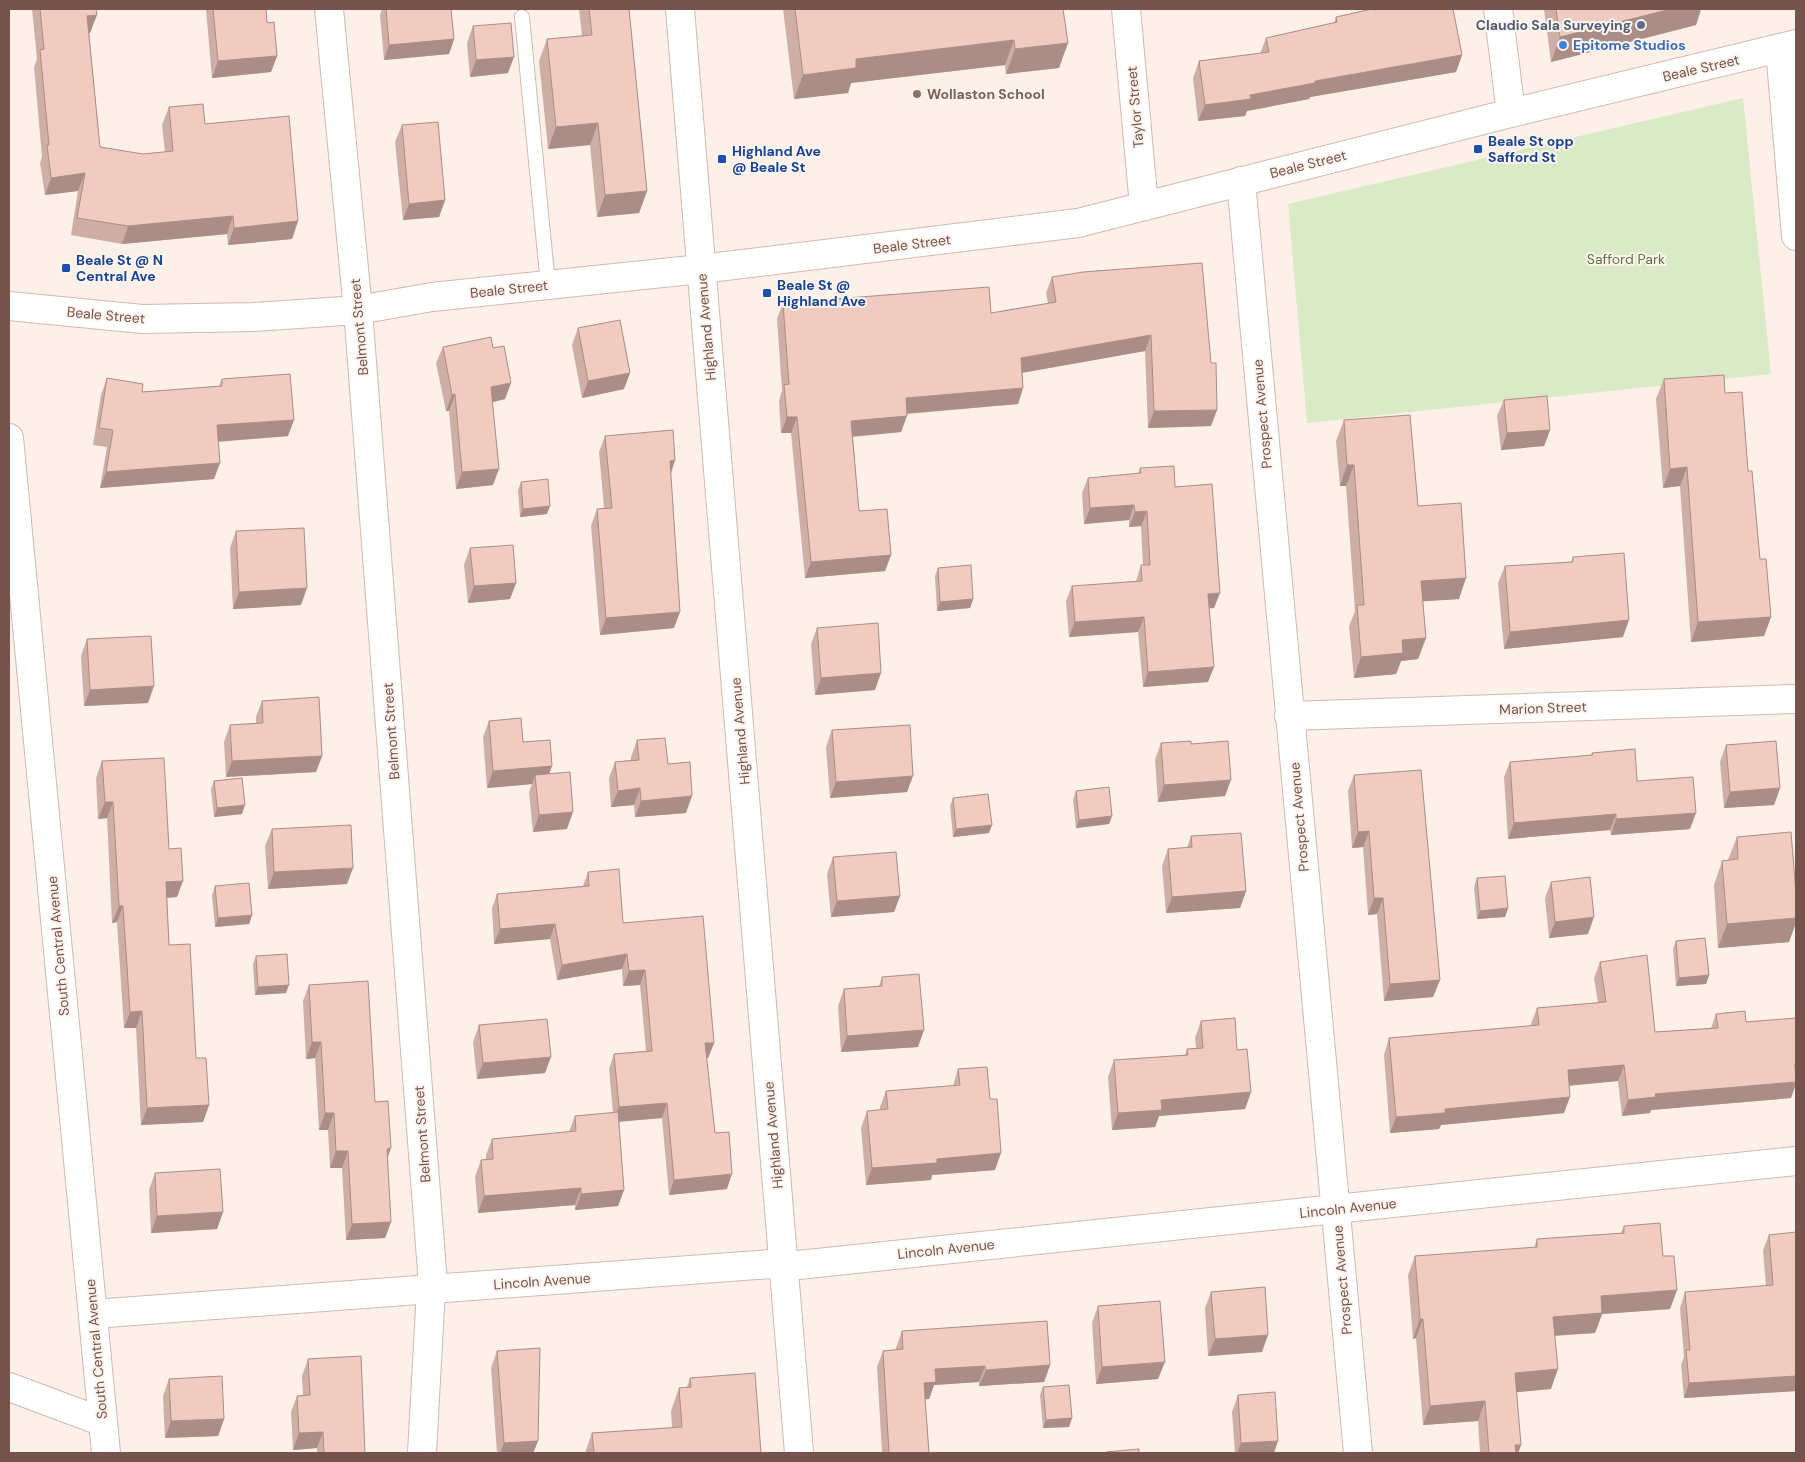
<svg xmlns="http://www.w3.org/2000/svg" width="1805" height="1462" viewBox="0 0 1805 1462" font-family="'DM Sans',sans-serif">
  <style>
    .park { fill: #dbeac6 }
    .lines { fill: none; stroke-linecap: round; stroke-linejoin: round }
    .service-casing { stroke: #d0b9b0; stroke-width: 16 }
    .minor-casing { stroke: #d0b9b0; stroke-width: 30 }
    .secondary-casing { stroke: #d3b8ae; stroke-width: 30 }
    .service { stroke: #fff; stroke-width: 14 }
    .minor { stroke: #fff; stroke-width: 28 }
    .secondary { stroke: #fff; stroke-width: 28 }
    .wall { fill: #cfaea5 }
    .shaded-wall { fill: #a98d86 }
    .building { fill: #f1cac0; stroke: #a98d86 }
    .service-dot { fill: #5c6f8a; stroke: #fff5ee; stroke-width: 2 }
    .shop-dot { fill: #3f7fe0; stroke: #fff5ee; stroke-width: 2 }
    .education-dot { fill: #8d6e63; stroke: #fff5ee; stroke-width: 2 }
    .transit-dot { fill: #1a4fb4; stroke: #fff5ee; stroke-width: 2 }
    .labels { text-anchor: middle; stroke-width: 4; stroke-linejoin: round; paint-order: stroke }
    .service-label { font-size: 14px; font-weight: bold; fill: #4e5e75; stroke: #fff5ee; text-anchor: end }
    .shop-label { font-size: 14px; font-weight: bold; fill: #366cbe; stroke: #fff5ee; text-anchor: start }
    .street-label { font-size: 14px; fill: #76534c; stroke: #fff5ee }
    .education-label { font-size: 14px; font-weight: bold; fill: #785e54; stroke: #fff5ee; text-anchor: start }
    .transit-label { font-size: 14px; font-weight: bold; fill: #164399; stroke: #fff5ee; text-anchor: start }
    .park-label { font-size: 14px; fill: #5a7541; stroke: #fff5ee }
  </style>
  <rect width="100%" height="100%" fill="#fcf0e8"/>
  <path class="park" d="M 1743,98 L 1771,374 L 1307,423 L 1288,204 Z"/>
  <g class="lines">
    <g class="service-casing">
      <path id="service" d="M 522,17 L 548,285"/>
    </g>
    <g class="minor-casing">
      <path id="minor" d="M 329,9 L 358,310 L 432,1271 L 422,1453
        M 680,9 L 799,1453
        M 1126,9 L 1144,206
        M 1498,9 L 1511,113
        M 1780,49 L 1796,236
        M 1241,181 L 1358,1453
        M 9,438 L 106,1453
        M 1289,716 L 1796,699
        M 93,1314 L 784,1263 L 798,1265 L 1796,1161
        M 9,1387 L 103,1422"/>
    </g>
    <g class="secondary-casing">
      <path id="secondary" d="M 9,306 L 142,319 L 254,317 L 358,310 L 432,297 L 701,269 L 1078,223 L 1511,113 L 1796,44"/>
    </g>
    <use href="#service" class="service"/>
    <use href="#minor" class="minor"/>
    <use href="#secondary" class="secondary"/>
  </g>
  <path class="wall" d="M 32,9 L 96,9 L 90,33 L 89,33 L 100,147 L 143,154 L 165,152 L 162,125 L 169,107 L 205,124 L 298,221 L 292,239 L 228,245 L 227,234 L 122,244 L 71,235 L 78,191 L 45,195 L 40,163 L 42,157 L 34,67 L 37,59 Z
    M 206,9 L 266,9 L 267,23 L 277,56 L 271,72 L 212,78 Z
    M 382,9 L 451,9 L 454,39 L 449,54 L 384,60 L 380,15 Z
    M 579,9 L 629,9 L 647,191 L 639,213 L 597,217 L 590,145 L 548,149 L 539,61 L 547,39 L 582,36 Z
    M 783,9 L 1063,9 L 1059,68 L 1006,74 L 1005,65 L 851,83 L 848,93 L 794,99 Z
    M 1544,9 L 1701,9 L 1696,25 L 1551,62 Z
    M 1373,10 L 1462,55 L 1456,72 L 1310,97 L 1309,99 L 1247,111 L 1245,116 L 1198,121 L 1193,78 L 1199,61 L 1260,54 L 1266,38 L 1334,23 L 1336,17 Z
    M 473,26 L 508,73 L 470,77 L 467,43 Z
    M 402,125 L 445,200 L 439,217 L 403,220 L 395,142 Z
    M 1202,263 L 1211,426 L 1148,428 L 1145,351 L 1022,373 L 1023,388 L 1018,404 L 907,414 L 901,432 L 853,437 L 859,511 L 891,555 L 885,571 L 805,578 L 791,433 L 781,433 L 779,401 L 782,390 L 777,319 L 783,303 L 991,313 L 1048,303 L 1046,293 L 1052,277 Z
    M 578,328 L 624,389 L 582,398 L 572,345 Z
    M 443,347 L 505,399 L 492,402 L 493,485 L 456,489 L 449,411 L 446,411 L 436,363 Z
    M 107,378 L 142,392 L 219,386 L 222,379 L 288,436 L 218,442 L 214,479 L 100,488 L 107,447 L 93,445 L 101,395 Z
    M 1664,379 L 1725,393 L 1748,471 L 1760,559 L 1771,617 L 1764,636 L 1691,642 L 1680,486 L 1663,488 L 1656,399 Z
    M 1504,400 L 1550,430 L 1544,446 L 1501,450 L 1497,416 Z
    M 1344,420 L 1418,506 L 1459,599 L 1423,601 L 1426,638 L 1418,659 L 1401,661 L 1396,674 L 1354,678 L 1349,626 L 1355,611 L 1346,486 L 1340,486 L 1336,441 Z
    M 605,436 L 675,460 L 671,474 L 674,628 L 600,635 L 591,526 L 597,509 L 604,508 L 599,452 Z
    M 1140,468 L 1175,487 L 1214,608 L 1209,608 L 1208,682 L 1143,687 L 1138,632 L 1069,637 L 1066,601 L 1072,586 L 1136,581 L 1141,565 L 1143,565 L 1141,526 L 1129,527 L 1129,520 L 1084,524 L 1082,493 L 1088,478 L 1138,474 Z
    M 521,482 L 547,514 L 520,517 L 518,490 Z
    M 236,531 L 301,605 L 233,609 L 230,548 Z
    M 470,548 L 516,583 L 510,599 L 468,603 L 464,565 Z
    M 1573,557 L 1623,637 L 1504,649 L 1498,583 L 1505,566 L 1571,562 Z
    M 938,568 L 973,599 L 970,608 L 937,611 L 935,576 Z
    M 817,628 L 875,690 L 815,695 L 811,644 Z
    M 87,639 L 148,703 L 84,706 L 81,656 Z
    M 262,701 L 322,756 L 316,772 L 226,777 L 224,742 L 230,725 L 256,723 L 256,717 Z
    M 489,721 L 552,766 L 549,774 L 567,829 L 533,832 L 529,792 L 532,784 L 487,788 L 483,737 Z
    M 832,730 L 907,792 L 830,798 L 826,747 Z
    M 637,740 L 668,764 L 686,813 L 635,817 L 634,805 L 611,807 L 609,778 L 615,762 L 631,760 L 631,757 Z
    M 1161,743 L 1191,744 L 1225,796 L 1158,802 L 1155,760 Z
    M 1726,745 L 1780,788 L 1774,805 L 1724,808 L 1720,762 Z
    M 1592,753 L 1637,781 L 1690,829 L 1611,835 L 1610,830 L 1508,839 L 1504,777 L 1510,762 L 1591,755 Z
    M 102,761 L 169,849 L 177,897 L 167,898 L 169,945 L 196,1058 L 209,1105 L 203,1122 L 141,1125 L 136,1028 L 124,1028 L 117,922 L 112,923 L 107,818 L 98,819 L 96,778 Z
    M 1354,775 L 1440,980 L 1433,997 L 1384,1001 L 1377,914 L 1368,915 L 1363,847 L 1352,848 L 1348,791 Z
    M 214,781 L 242,814 L 214,817 L 211,789 Z
    M 1076,791 L 1112,816 L 1109,824 L 1076,828 L 1073,800 Z
    M 953,798 L 989,833 L 953,837 L 950,806 Z
    M 272,829 L 347,884 L 268,889 L 265,846 Z
    M 1191,836 L 1246,891 L 1240,908 L 1166,913 L 1162,866 L 1168,849 L 1187,848 Z
    M 1737,837 L 1789,942 L 1718,948 L 1714,885 L 1722,861 L 1728,860 Z
    M 833,857 L 900,896 L 894,912 L 831,917 L 827,874 Z
    M 588,872 L 623,923 L 714,1043 L 708,1058 L 706,1058 L 715,1133 L 727,1189 L 669,1195 L 662,1118 L 619,1122 L 624,1190 L 618,1206 L 575,1210 L 575,1205 L 478,1213 L 475,1177 L 481,1160 L 486,1159 L 486,1155 L 492,1139 L 569,1132 L 575,1116 L 613,1113 L 609,1069 L 614,1054 L 646,1051 L 640,985 L 623,986 L 622,969 L 557,980 L 550,939 L 494,944 L 492,908 L 497,894 L 583,886 Z
    M 1477,878 L 1508,908 L 1505,917 L 1477,919 L 1474,887 Z
    M 1551,882 L 1588,934 L 1549,938 L 1545,898 Z
    M 215,886 L 252,915 L 249,924 L 215,927 L 212,895 Z
    M 1676,941 L 1709,975 L 1706,984 L 1676,986 L 1673,949 Z
    M 256,956 L 286,993 L 255,995 L 253,964 Z
    M 1600,962 L 1655,1032 L 1711,1028 L 1716,1014 L 1746,1022 L 1791,1098 L 1651,1110 L 1650,1113 L 1622,1116 L 1618,1081 L 1569,1086 L 1564,1113 L 1441,1125 L 1439,1129 L 1390,1133 L 1384,1055 L 1389,1038 L 1531,1026 L 1531,1024 L 1537,1008 L 1598,1003 L 1594,978 Z
    M 882,977 L 918,1047 L 841,1052 L 838,1006 L 844,989 L 879,986 Z
    M 309,985 L 375,1102 L 387,1159 L 391,1222 L 385,1238 L 346,1240 L 342,1168 L 330,1168 L 328,1130 L 319,1130 L 315,1058 L 306,1059 L 303,1001 Z
    M 1201,1021 L 1237,1050 L 1251,1092 L 1245,1109 L 1159,1116 L 1155,1127 L 1112,1130 L 1108,1077 L 1114,1060 L 1185,1055 L 1187,1049 L 1196,1048 L 1195,1038 Z
    M 479,1025 L 545,1073 L 477,1079 L 473,1042 Z
    M 958,1069 L 995,1170 L 932,1175 L 931,1180 L 866,1185 L 861,1128 L 867,1111 L 880,1110 L 880,1107 L 886,1091 L 953,1086 Z
    M 155,1173 L 223,1212 L 217,1229 L 151,1233 L 149,1190 Z
    M 1624,1226 L 1663,1256 L 1677,1290 L 1670,1309 L 1602,1314 L 1595,1333 L 1555,1336 L 1551,1389 L 1516,1392 L 1521,1445 L 1518,1453 L 1480,1453 L 1478,1421 L 1423,1425 L 1416,1338 L 1413,1339 L 1408,1275 L 1415,1256 L 1534,1248 L 1537,1239 L 1621,1233 Z
    M 1769,1235 L 1796,1391 L 1684,1398 L 1681,1365 L 1684,1357 L 1680,1308 L 1685,1292 L 1766,1286 L 1763,1250 Z
    M 1211,1292 L 1262,1352 L 1208,1356 L 1205,1308 Z
    M 1098,1306 L 1158,1379 L 1096,1384 L 1092,1323 Z
    M 902,1331 L 1050,1365 L 1044,1382 L 979,1386 L 979,1382 L 934,1385 L 929,1399 L 925,1399 L 929,1453 L 882,1453 L 877,1367 L 883,1351 L 896,1350 L 896,1348 Z
    M 497,1351 L 538,1441 L 533,1453 L 497,1453 L 491,1368 Z
    M 308,1359 L 365,1453 L 317,1453 L 317,1448 L 293,1450 L 291,1412 L 297,1396 L 303,1395 L 302,1376 Z
    M 690,1378 L 761,1453 L 585,1453 L 592,1433 L 672,1428 L 671,1411 L 679,1388 L 687,1387 Z
    M 169,1379 L 224,1419 L 218,1436 L 165,1438 L 163,1396 Z
    M 1043,1387 L 1072,1418 L 1069,1427 L 1043,1428 L 1040,1395 Z
    M 1238,1395 L 1274,1453 L 1235,1453 L 1232,1412 Z"/>
  <path class="shaded-wall" d="M 1671,9 L 1701,9 L 1696,25 L 1551,62 L 1560,37 Z
    M 97,15 L 90,33 L 81,34 L 87,16 Z
    M 454,39 L 449,54 L 384,60 L 389,45 Z
    M 1014,40 L 1005,65 L 851,83 L 848,93 L 794,99 L 803,75 L 856,59 Z
    M 1068,43 L 1059,68 L 1006,74 L 1015,49 Z
    M 1462,55 L 1456,72 L 1310,97 L 1309,99 L 1247,111 L 1245,116 L 1198,121 L 1205,105 L 1315,81 Z
    M 277,56 L 271,72 L 212,78 L 218,61 Z
    M 514,57 L 508,73 L 470,77 L 476,60 Z
    M 598,123 L 590,145 L 548,149 L 556,127 Z
    M 85,173 L 78,191 L 45,195 L 51,178 Z
    M 647,191 L 639,213 L 597,217 L 605,195 Z
    M 445,200 L 439,217 L 403,220 L 409,204 Z
    M 233,216 L 227,234 L 122,244 L 128,226 Z
    M 298,221 L 292,239 L 228,245 L 234,228 Z
    M 1151,335 L 1145,351 L 1015,374 L 1021,358 Z
    M 630,373 L 624,389 L 582,398 L 588,381 Z
    M 511,383 L 505,399 L 485,404 L 491,387 Z
    M 1023,388 L 1018,404 L 900,414 L 906,398 Z
    M 455,394 L 449,411 L 446,411 L 452,395 Z
    M 1217,410 L 1211,426 L 1148,428 L 1154,411 Z
    M 907,416 L 901,432 L 846,437 L 851,421 Z
    M 787,417 L 797,417 L 791,433 L 781,433 Z
    M 294,420 L 288,436 L 211,442 L 217,425 Z
    M 1550,430 L 1544,446 L 1501,450 L 1507,433 Z
    M 675,460 L 669,477 L 670,461 Z
    M 220,463 L 214,479 L 100,488 L 106,472 Z
    M 1347,465 L 1354,465 L 1346,486 L 1340,486 Z
    M 1687,467 L 1680,486 L 1663,488 L 1670,469 Z
    M 499,469 L 493,485 L 456,489 L 462,472 Z
    M 1134,505 L 1129,520 L 1084,524 L 1090,508 Z
    M 550,506 L 547,514 L 520,517 L 523,509 Z
    M 1147,511 L 1141,526 L 1129,527 L 1135,512 Z
    M 891,555 L 885,571 L 805,578 L 811,562 Z
    M 1466,578 L 1459,599 L 1414,602 L 1421,581 Z
    M 516,583 L 510,599 L 468,603 L 474,586 Z
    M 307,588 L 301,605 L 233,609 L 239,592 Z
    M 1220,593 L 1214,608 L 1202,609 L 1208,594 Z
    M 973,599 L 970,608 L 937,611 L 940,602 Z
    M 680,612 L 674,628 L 600,635 L 606,618 Z
    M 1144,617 L 1138,632 L 1069,637 L 1075,622 Z
    M 1771,617 L 1764,636 L 1691,642 L 1698,622 Z
    M 1629,620 L 1623,637 L 1504,649 L 1510,632 Z
    M 1426,638 L 1418,659 L 1401,661 L 1396,674 L 1354,678 L 1361,657 L 1402,640 Z
    M 1214,667 L 1208,682 L 1143,687 L 1148,672 Z
    M 881,673 L 875,690 L 815,695 L 821,678 Z
    M 154,686 L 148,703 L 84,706 L 90,690 Z
    M 322,756 L 316,772 L 226,777 L 232,761 Z
    M 552,766 L 546,782 L 535,775 L 532,784 L 487,788 L 493,771 Z
    M 913,776 L 907,792 L 830,798 L 836,782 Z
    M 1231,780 L 1225,796 L 1158,802 L 1164,785 Z
    M 640,788 L 634,805 L 611,807 L 618,791 Z
    M 1780,788 L 1774,805 L 1724,808 L 1730,792 Z
    M 692,796 L 686,813 L 635,817 L 641,801 Z
    M 105,802 L 113,802 L 107,818 L 98,819 Z
    M 245,805 L 242,814 L 214,817 L 217,808 Z
    M 573,812 L 567,829 L 533,832 L 539,815 Z
    M 1696,813 L 1690,829 L 1611,835 L 1616,819 Z
    M 1616,814 L 1610,830 L 1508,839 L 1514,823 Z
    M 1112,816 L 1109,824 L 1076,828 L 1079,820 Z
    M 992,825 L 989,833 L 953,837 L 956,829 Z
    M 1369,831 L 1363,847 L 1352,848 L 1358,832 Z
    M 353,868 L 347,884 L 268,889 L 274,872 Z
    M 183,881 L 177,897 L 160,898 L 166,882 Z
    M 1246,891 L 1240,908 L 1166,913 L 1172,897 Z
    M 900,896 L 894,912 L 831,917 L 837,901 Z
    M 1374,898 L 1383,898 L 1377,914 L 1368,915 Z
    M 119,906 L 123,906 L 117,922 L 112,923 Z
    M 1508,908 L 1505,917 L 1477,919 L 1480,911 Z
    M 252,915 L 249,924 L 215,927 L 218,918 Z
    M 1594,917 L 1588,934 L 1549,938 L 1555,922 Z
    M 1796,918 L 1796,923 L 1789,942 L 1718,948 L 1727,924 Z
    M 555,924 L 550,939 L 494,944 L 500,929 Z
    M 627,954 L 622,969 L 557,980 L 562,965 Z
    M 645,970 L 640,985 L 623,986 L 629,971 Z
    M 1709,975 L 1706,984 L 1676,986 L 1679,978 Z
    M 1440,980 L 1433,997 L 1384,1001 L 1390,984 Z
    M 289,985 L 286,993 L 255,995 L 258,987 Z
    M 142,1011 L 136,1028 L 124,1028 L 130,1012 Z
    M 924,1030 L 918,1047 L 841,1052 L 847,1036 Z
    M 312,1042 L 321,1042 L 315,1058 L 306,1059 Z
    M 705,1043 L 714,1043 L 708,1058 L 699,1058 Z
    M 551,1057 L 545,1073 L 477,1079 L 483,1063 Z
    M 1624,1065 L 1618,1081 L 1562,1086 L 1568,1070 Z
    M 1796,1082 L 1796,1084 L 1791,1098 L 1651,1110 L 1650,1113 L 1622,1116 L 1628,1100 L 1655,1094 Z
    M 1251,1092 L 1245,1109 L 1159,1116 L 1155,1127 L 1112,1130 L 1118,1113 L 1161,1100 Z
    M 1570,1097 L 1564,1113 L 1441,1125 L 1439,1129 L 1390,1133 L 1396,1117 L 1445,1109 Z
    M 667,1103 L 662,1118 L 613,1122 L 619,1107 Z
    M 209,1105 L 203,1122 L 141,1125 L 147,1108 Z
    M 325,1113 L 334,1113 L 328,1130 L 319,1130 Z
    M 391,1148 L 385,1165 L 387,1149 Z
    M 336,1151 L 348,1151 L 342,1168 L 330,1168 Z
    M 1001,1153 L 995,1170 L 932,1175 L 931,1180 L 866,1185 L 872,1168 L 937,1159 Z
    M 732,1174 L 727,1189 L 669,1195 L 674,1180 Z
    M 581,1188 L 575,1205 L 478,1213 L 484,1196 Z
    M 624,1190 L 618,1206 L 575,1210 L 581,1194 Z
    M 223,1212 L 217,1229 L 151,1233 L 157,1216 Z
    M 391,1222 L 385,1238 L 346,1240 L 352,1224 Z
    M 1677,1290 L 1670,1309 L 1602,1314 L 1595,1333 L 1546,1336 L 1553,1317 L 1601,1296 Z
    M 1420,1319 L 1423,1319 L 1416,1338 L 1413,1339 Z
    M 1268,1335 L 1262,1352 L 1208,1356 L 1215,1339 Z
    M 1165,1362 L 1158,1379 L 1096,1384 L 1102,1367 Z
    M 1050,1365 L 1044,1382 L 979,1386 L 986,1370 Z
    M 985,1366 L 979,1382 L 934,1385 L 929,1399 L 918,1400 L 924,1383 L 935,1369 Z
    M 1558,1369 L 1551,1389 L 1508,1393 L 1515,1373 Z
    M 1796,1376 L 1796,1391 L 1684,1398 L 1689,1383 Z
    M 1485,1401 L 1478,1421 L 1423,1425 L 1430,1406 Z
    M 1072,1418 L 1069,1427 L 1043,1428 L 1046,1420 Z
    M 224,1419 L 218,1436 L 165,1438 L 171,1421 Z
    M 323,1432 L 317,1448 L 293,1450 L 299,1433 Z
    M 538,1441 L 533,1453 L 500,1453 L 504,1443 Z
    M 1278,1441 L 1274,1453 L 1237,1453 L 1241,1443 Z
    M 1515,1445 L 1521,1445 L 1518,1453 L 1512,1453 Z"/>
  <path class="building" d="M 40,9 L 96,9 L 97,15 L 87,16 L 100,147 L 143,154 L 173,151 L 169,107 L 203,104 L 205,124 L 289,116 L 298,221 L 234,228 L 233,216 L 128,226 L 77,218 L 85,173 L 51,178 L 47,145 L 49,145 L 40,50 L 44,49 Z
    M 213,9 L 266,9 L 267,23 L 274,22 L 277,56 L 218,61 Z
    M 386,9 L 451,9 L 454,39 L 389,45 Z
    M 589,9 L 629,9 L 647,191 L 605,195 L 598,123 L 556,127 L 547,39 L 592,35 Z
    M 795,9 L 1063,9 L 1068,43 L 1015,49 L 1014,40 L 856,59 L 856,68 L 803,75 Z
    M 1372,9 L 1373,9 L 1373,10 L 1383,9 L 1453,9 L 1462,55 L 1315,81 L 1315,83 L 1250,95 L 1251,99 L 1205,105 L 1199,61 L 1269,52 L 1266,38 L 1337,22 L 1336,17 Z
    M 1556,9 L 1671,9 L 1560,37 Z
    M 511,23 L 514,57 L 476,60 L 473,26 Z
    M 438,122 L 445,200 L 409,204 L 402,125 Z
    M 1202,263 L 1211,363 L 1216,363 L 1217,410 L 1154,411 L 1151,335 L 1021,358 L 1023,388 L 906,398 L 907,416 L 851,421 L 859,511 L 887,509 L 891,555 L 811,562 L 797,417 L 787,417 L 784,385 L 789,384 L 783,303 L 989,287 L 991,313 L 1056,302 L 1052,277 L 1083,272 Z
    M 620,320 L 630,373 L 588,381 L 578,328 Z
    M 491,337 L 493,348 L 504,346 L 511,383 L 491,387 L 499,469 L 462,472 L 455,394 L 452,395 L 443,347 Z
    M 290,374 L 294,420 L 217,425 L 220,463 L 106,472 L 113,430 L 99,428 L 107,378 L 143,384 L 142,392 L 222,386 L 222,379 Z
    M 1724,375 L 1725,393 L 1742,392 L 1748,471 L 1752,471 L 1760,559 L 1766,559 L 1771,617 L 1698,622 L 1687,467 L 1670,469 L 1664,379 Z
    M 1547,396 L 1550,430 L 1507,433 L 1504,400 Z
    M 1410,415 L 1418,506 L 1461,503 L 1466,578 L 1421,581 L 1426,638 L 1402,640 L 1403,653 L 1361,657 L 1357,605 L 1364,605 L 1354,465 L 1347,465 L 1344,420 Z
    M 673,430 L 675,460 L 670,461 L 680,612 L 606,618 L 597,509 L 612,508 L 605,436 Z
    M 1174,466 L 1175,487 L 1212,484 L 1220,593 L 1208,594 L 1214,667 L 1148,672 L 1144,617 L 1075,622 L 1072,586 L 1142,581 L 1141,565 L 1150,565 L 1147,511 L 1135,512 L 1134,505 L 1090,508 L 1088,478 L 1141,473 L 1140,468 Z
    M 548,479 L 550,506 L 523,509 L 521,482 Z
    M 304,528 L 307,588 L 239,592 L 236,531 Z
    M 513,545 L 516,583 L 474,586 L 470,548 Z
    M 1624,553 L 1629,620 L 1510,632 L 1505,566 L 1573,562 L 1573,557 Z
    M 971,565 L 973,599 L 940,602 L 938,568 Z
    M 878,623 L 881,673 L 821,678 L 817,628 Z
    M 151,636 L 154,686 L 90,690 L 87,639 Z
    M 319,697 L 322,756 L 232,761 L 230,725 L 263,723 L 262,701 Z
    M 521,718 L 523,742 L 550,740 L 552,766 L 493,771 L 489,721 Z
    M 910,725 L 913,776 L 836,782 L 832,730 Z
    M 665,738 L 668,764 L 690,762 L 692,796 L 641,801 L 640,788 L 618,791 L 615,762 L 639,760 L 637,740 Z
    M 1191,741 L 1191,744 L 1228,741 L 1231,780 L 1164,785 L 1161,743 Z
    M 1776,741 L 1780,788 L 1730,792 L 1726,745 Z
    M 1635,749 L 1637,781 L 1693,777 L 1696,813 L 1616,819 L 1616,814 L 1514,823 L 1510,762 L 1593,755 L 1592,753 Z
    M 164,758 L 169,849 L 181,848 L 183,881 L 166,882 L 169,945 L 190,944 L 196,1058 L 206,1058 L 209,1105 L 147,1108 L 142,1011 L 130,1012 L 123,906 L 119,906 L 113,802 L 105,802 L 102,761 Z
    M 1421,770 L 1440,980 L 1390,984 L 1383,898 L 1374,898 L 1369,831 L 1358,832 L 1354,775 Z
    M 570,772 L 573,812 L 539,815 L 535,775 Z
    M 242,778 L 245,805 L 217,808 L 214,781 Z
    M 1109,787 L 1112,816 L 1079,820 L 1076,791 Z
    M 988,794 L 992,825 L 956,829 L 953,798 Z
    M 351,825 L 353,868 L 274,872 L 272,829 Z
    M 1791,832 L 1796,893 L 1796,918 L 1727,924 L 1722,861 L 1738,859 L 1737,837 Z
    M 1241,833 L 1246,891 L 1172,897 L 1168,849 L 1192,847 L 1191,836 Z
    M 896,852 L 900,896 L 837,901 L 833,857 Z
    M 619,869 L 623,923 L 703,916 L 714,1043 L 705,1043 L 715,1133 L 729,1132 L 732,1174 L 674,1180 L 667,1103 L 619,1107 L 614,1054 L 652,1051 L 645,970 L 629,971 L 627,954 L 562,965 L 555,924 L 500,929 L 497,894 L 589,886 L 588,872 Z
    M 1505,876 L 1508,908 L 1480,911 L 1477,878 Z
    M 1590,877 L 1594,917 L 1555,922 L 1551,882 Z
    M 249,883 L 252,915 L 218,918 L 215,886 Z
    M 1705,938 L 1709,975 L 1679,978 L 1676,941 Z
    M 287,954 L 289,985 L 258,987 L 256,956 Z
    M 1647,955 L 1655,1032 L 1718,1028 L 1716,1014 L 1745,1011 L 1746,1022 L 1796,1018 L 1796,1064 L 1795,1064 L 1796,1082 L 1655,1094 L 1656,1097 L 1628,1100 L 1624,1065 L 1568,1070 L 1570,1097 L 1445,1109 L 1445,1113 L 1396,1117 L 1389,1038 L 1539,1025 L 1537,1008 L 1606,1002 L 1600,962 Z
    M 919,974 L 924,1030 L 847,1036 L 844,989 L 882,986 L 882,977 Z
    M 368,981 L 375,1102 L 388,1101 L 391,1148 L 387,1149 L 391,1222 L 352,1224 L 348,1151 L 336,1151 L 334,1113 L 325,1113 L 321,1042 L 312,1042 L 309,985 Z
    M 1235,1018 L 1237,1050 L 1247,1049 L 1251,1092 L 1161,1100 L 1162,1110 L 1118,1113 L 1114,1060 L 1188,1055 L 1187,1049 L 1203,1048 L 1201,1021 Z
    M 547,1019 L 551,1057 L 483,1063 L 479,1025 Z
    M 987,1067 L 990,1099 L 997,1099 L 1001,1153 L 937,1159 L 937,1163 L 872,1168 L 867,1111 L 888,1109 L 886,1091 L 960,1085 L 958,1069 Z
    M 618,1112 L 624,1190 L 581,1194 L 581,1188 L 484,1196 L 481,1160 L 493,1159 L 492,1139 L 576,1131 L 575,1116 Z
    M 220,1169 L 223,1212 L 157,1216 L 155,1173 Z
    M 1660,1223 L 1663,1256 L 1674,1256 L 1677,1290 L 1601,1296 L 1602,1313 L 1553,1317 L 1558,1369 L 1515,1373 L 1521,1445 L 1515,1445 L 1516,1453 L 1489,1453 L 1485,1401 L 1430,1406 L 1423,1319 L 1420,1319 L 1415,1256 L 1537,1247 L 1537,1239 L 1624,1233 L 1624,1226 Z
    M 1796,1232 L 1796,1376 L 1689,1383 L 1686,1350 L 1690,1350 L 1685,1292 L 1773,1285 L 1769,1235 Z
    M 1265,1287 L 1268,1335 L 1215,1339 L 1211,1292 Z
    M 1160,1301 L 1165,1362 L 1102,1367 L 1098,1306 Z
    M 1047,1321 L 1050,1365 L 986,1370 L 985,1366 L 935,1369 L 936,1382 L 924,1383 L 929,1453 L 889,1453 L 883,1351 L 903,1349 L 902,1331 Z
    M 540,1348 L 538,1441 L 504,1443 L 497,1351 Z
    M 361,1356 L 365,1453 L 324,1453 L 323,1432 L 299,1433 L 297,1396 L 310,1395 L 308,1359 Z
    M 755,1373 L 761,1453 L 594,1453 L 592,1433 L 682,1427 L 679,1388 L 691,1387 L 690,1378 Z
    M 222,1376 L 224,1419 L 171,1421 L 169,1379 Z
    M 1069,1385 L 1072,1418 L 1046,1420 L 1043,1387 Z
    M 1275,1392 L 1278,1441 L 1241,1443 L 1238,1395 Z
    M 1139,1449 L 1139,1453 L 1106,1453 L 1106,1452 Z"/>
  <circle class="service-dot" cx="1641" cy="25" r="5"/>
  <circle class="shop-dot" cx="1563" cy="45" r="5"/>
  <circle class="education-dot" cx="917" cy="94" r="5"/>
  <g class="transit-dot">
    <rect x="1473" y="144" width="10" height="10" rx="2.5"/>
    <rect x="717" y="154" width="10" height="10" rx="2.5"/>
    <rect x="61" y="263" width="10" height="10" rx="2.5"/>
    <rect x="762" y="288" width="10" height="10" rx="2.5"/>
  </g>
  <g class="labels">
    <g class="service-label">
      <text x="1631" y="30">Claudio Sala Surveying</text>
    </g>
    <g class="shop-label">
      <text x="1573" y="50">Epitome Studios</text>
    </g>
    <g class="street-label">
      <text transform="translate(1701 68) rotate(-13)" y="5">Beale Street</text>
      <text transform="translate(1135 107) rotate(-95)" y="5">Taylor Street</text>
      <text transform="translate(1308 164) rotate(-14)" y="5">Beale Street</text>
      <text transform="translate(912 244) rotate(-7)" y="5">Beale Street</text>
      <text transform="translate(509 289) rotate(-6)" y="5">Beale Street</text>
      <text transform="translate(106 315) rotate(5)" y="5">Beale Street</text>
      <text transform="translate(359 327) rotate(-95)" y="5">Belmont Street</text>
      <text transform="translate(706 327) rotate(-95)" y="5">Highland Avenue</text>
      <text transform="translate(1262 414) rotate(-95)" y="5">Prospect Avenue</text>
      <text transform="translate(1543 708) rotate(-2)" y="5">Marion Street</text>
      <text transform="translate(391 731) rotate(-94)" y="5">Belmont Street</text>
      <text transform="translate(740 731) rotate(-95)" y="5">Highland Avenue</text>
      <text transform="translate(1299 817) rotate(-95)" y="5">Prospect Avenue</text>
      <text transform="translate(58 946) rotate(-95)" y="5">South Central Avenue</text>
      <text transform="translate(422 1134) rotate(-94)" y="5">Belmont Street</text>
      <text transform="translate(773 1135) rotate(-95)" y="5">Highland Avenue</text>
      <text transform="translate(1348 1208) rotate(-6)" y="5">Lincoln Avenue</text>
      <text transform="translate(946 1249) rotate(-6)" y="5">Lincoln Avenue</text>
      <text transform="translate(1342 1280) rotate(-95)" y="5">Prospect Avenue</text>
      <text transform="translate(542 1281) rotate(-4)" y="5">Lincoln Avenue</text>
      <text transform="translate(96 1349) rotate(-95)" y="5">South Central Avenue</text>
    </g>
    <g class="education-label">
      <text x="927" y="99">Wollaston School</text>
    </g>
    <g class="transit-label">
      <text x="1488" y="146">Beale St opp<tspan x="1488" dy="16">Safford St</tspan></text>
      <text x="732" y="156">Highland Ave<tspan x="732" dy="16">@ Beale St</tspan></text>
      <text x="76" y="265">Beale St @ N<tspan x="76" dy="16">Central Ave</tspan></text>
      <text x="777" y="290">Beale St @<tspan x="777" dy="16">Highland Ave</tspan></text>
    </g>
    <g class="park-label">
      <text x="1626" y="264">Safford Park</text>
    </g>
  </g>
  <rect width="1805" height="1462" fill="none" stroke="#76534c" stroke-width="20"/>
</svg>
